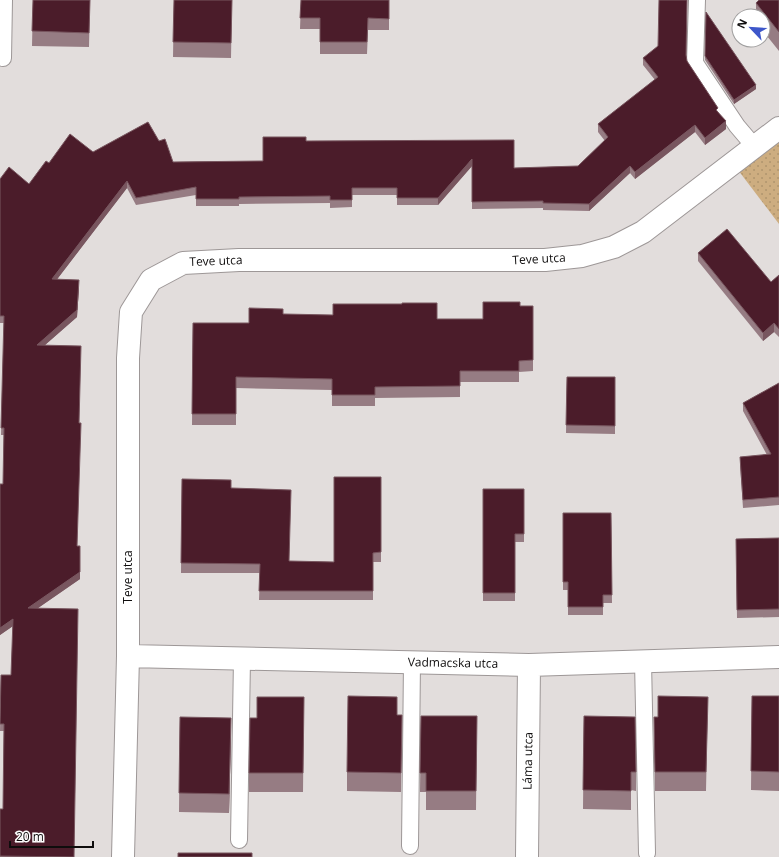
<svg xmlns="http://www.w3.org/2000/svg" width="779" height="857" viewBox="0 0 779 857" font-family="'Open Sans',sans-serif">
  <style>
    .grass { fill: url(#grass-dots) }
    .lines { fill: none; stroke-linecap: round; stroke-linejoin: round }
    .service-casing { stroke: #9d9797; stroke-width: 18 }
    .minor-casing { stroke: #9d9797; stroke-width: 24 }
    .service { stroke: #fff; stroke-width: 16 }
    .minor { stroke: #fff; stroke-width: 22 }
    .wall { fill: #967c83 }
    .shaded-wall { fill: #78565f }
    .building { fill: #4b1c2a; stroke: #78565f }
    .labels { text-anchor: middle; stroke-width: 4; stroke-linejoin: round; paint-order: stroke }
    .street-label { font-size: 12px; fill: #0f0d0d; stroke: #fff }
  </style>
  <defs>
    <pattern id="grass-dots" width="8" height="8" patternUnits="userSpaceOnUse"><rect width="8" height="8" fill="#cdad80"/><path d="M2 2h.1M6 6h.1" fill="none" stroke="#af946d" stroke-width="1.8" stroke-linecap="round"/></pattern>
  </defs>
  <rect width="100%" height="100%" fill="#e2dddc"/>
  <path class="grass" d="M 779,140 L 779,224 L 738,170 Z"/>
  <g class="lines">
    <g class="service-casing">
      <path id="service" d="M 697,0 L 695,63 L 737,126 L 754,146
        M 3,58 L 4,0
        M 643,661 L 647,853
        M 239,840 L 242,659
        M 410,846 L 412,662"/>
    </g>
    <g class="minor-casing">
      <path id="minor" d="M 128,656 L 529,665 L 779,657
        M 123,857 L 128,656 L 128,358 L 131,312 L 151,280 L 183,263 L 239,260 L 545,260 L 582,256 L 614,247 L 643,232 L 779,128
        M 527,857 L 529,665"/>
    </g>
    <use href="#service" class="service"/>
    <use href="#minor" class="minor"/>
  </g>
  <path class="wall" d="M 33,0 L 90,0 L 89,47 L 32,46 Z
    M 174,0 L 232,0 L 231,58 L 173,57 Z
    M 301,0 L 389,0 L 389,30 L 368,30 L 367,54 L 320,54 L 320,29 L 300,29 Z
    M 779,0 L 779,51 L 763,31 L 763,16 L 756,16 L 756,3 Z
    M 706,12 L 756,89 L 734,104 L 705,60 Z
    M 686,56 L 687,61 L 718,112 L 726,129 L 705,145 L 695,132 L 635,179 L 630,173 L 589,211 L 543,210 L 543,208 L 472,209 L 472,166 L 438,205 L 397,205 L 397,195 L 352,195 L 352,207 L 330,208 L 330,203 L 239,204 L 239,206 L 196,206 L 196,195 L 136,205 L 127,188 L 57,279 L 79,287 L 77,317 L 45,345 L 79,423 L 77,546 L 80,579 L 38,608 L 74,857 L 0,857 L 0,809 L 3,809 L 4,731 L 0,731 L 1,675 L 11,675 L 13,626 L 0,635 L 0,484 L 3,484 L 4,435 L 1,435 L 4,323 L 0,323 L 0,179 L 29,184 L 49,163 L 93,152 L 159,141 L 173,162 L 263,161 L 306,141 L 514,168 L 578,166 L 605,141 L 598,132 L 598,124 L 655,80 L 643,65 L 643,58 Z
    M 698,253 L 771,282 L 779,275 L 779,337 L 774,332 L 763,341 L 698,261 Z
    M 520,306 L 533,306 L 533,371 L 519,372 L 519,382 L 460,382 L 460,397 L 375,398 L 375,406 L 332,406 L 332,390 L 236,388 L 236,425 L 192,425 L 193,323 L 249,323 L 283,314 L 437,319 L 483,319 Z
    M 567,377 L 615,377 L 615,434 L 566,433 Z
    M 779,383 L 779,505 L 743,508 L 740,465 L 740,457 L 767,455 L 743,411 L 743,403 Z
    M 381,477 L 381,562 L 373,562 L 373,600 L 259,600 L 260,573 L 181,573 L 182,479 L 231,488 L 289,561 L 334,562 Z
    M 483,489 L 524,489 L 524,542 L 515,542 L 515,601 L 483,601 Z
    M 563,513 L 611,513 L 612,603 L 603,603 L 603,615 L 568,615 L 568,590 L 563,590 Z
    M 779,538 L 779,617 L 737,618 L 736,539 Z
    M 752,696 L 779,696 L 779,791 L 751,790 Z
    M 304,697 L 303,792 L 249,792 L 249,773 L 257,718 Z
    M 708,697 L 706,791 L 655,791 L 654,717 L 658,717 Z
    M 402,715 L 401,792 L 347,791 L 347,772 Z
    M 421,716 L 477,716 L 476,810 L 426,810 L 426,792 L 420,792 Z
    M 584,716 L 636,772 L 636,791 L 631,790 L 631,810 L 583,809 Z
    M 180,717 L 231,737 L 229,813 L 179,812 Z"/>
  <path class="shaded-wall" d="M 756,85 L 756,89 L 734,104 L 734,100 Z
    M 726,121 L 726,129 L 705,145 L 705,138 Z
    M 695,125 L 695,132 L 635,179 L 635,172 Z
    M 472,159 L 472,166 L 438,205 L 438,198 Z
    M 630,166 L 630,173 L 589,211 L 589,204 Z
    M 127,181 L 127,188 L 52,286 L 52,279 Z
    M 79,287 L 77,317 L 37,352 L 37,345 Z
    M 774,323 L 774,332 L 763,341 L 763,333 Z
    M 80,546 L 80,579 L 28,615 L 28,608 Z
    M 13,619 L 13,626 L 0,635 L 0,628 Z
    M 231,718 L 231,737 L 229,813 L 229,794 Z"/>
  <path class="building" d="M 33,0 L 90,0 L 89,33 L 32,31 Z
    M 174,0 L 232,0 L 231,43 L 173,42 Z
    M 301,0 L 389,0 L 389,19 L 368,18 L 367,42 L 320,42 L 320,18 L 300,18 Z
    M 659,0 L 687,0 L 686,55 L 687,61 L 718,108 L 716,110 L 726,121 L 705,138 L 695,125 L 635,172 L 630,166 L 589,204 L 543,203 L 543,201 L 472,202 L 472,159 L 438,198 L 397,198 L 397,188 L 352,188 L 352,200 L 330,200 L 330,196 L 239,197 L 239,199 L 196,199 L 196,187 L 136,198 L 127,181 L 52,279 L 79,280 L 77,310 L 37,345 L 81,346 L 79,423 L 81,423 L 77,546 L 80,546 L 80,572 L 28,608 L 78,609 L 74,857 L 0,856 L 0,809 L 3,809 L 4,724 L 0,724 L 1,675 L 11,675 L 13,619 L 0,628 L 0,484 L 3,484 L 4,428 L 1,428 L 4,316 L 0,316 L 0,179 L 9,167 L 29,184 L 46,161 L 49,163 L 70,134 L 93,152 L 148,122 L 159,141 L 165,139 L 173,162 L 263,161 L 263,137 L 306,137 L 306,141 L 514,140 L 514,168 L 578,166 L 608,137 L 598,124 L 658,77 L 643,58 L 658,46 Z
    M 759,0 L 779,0 L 779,32 L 756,3 Z
    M 706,12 L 756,85 L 734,100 L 705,56 Z
    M 727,229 L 771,282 L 779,275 L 779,329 L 774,323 L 763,333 L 698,253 Z
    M 483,302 L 520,302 L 520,306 L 533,306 L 533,360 L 519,361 L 519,371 L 460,371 L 460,386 L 375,387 L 375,395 L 332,395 L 332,379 L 236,377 L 236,414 L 192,414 L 193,323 L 249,323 L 249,308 L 283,309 L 283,314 L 333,315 L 333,304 L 402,304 L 402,303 L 437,303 L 437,319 L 483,319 Z
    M 567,377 L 615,377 L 615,426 L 566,425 Z
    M 779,383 L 779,497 L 743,500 L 740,457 L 771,454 L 743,403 Z
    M 334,477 L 381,477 L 381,552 L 373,553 L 373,591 L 259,591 L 260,564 L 181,563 L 182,479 L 231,480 L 231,488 L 291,490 L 289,561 L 334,562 Z
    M 483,489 L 524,489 L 524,534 L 515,534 L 515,593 L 483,593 Z
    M 563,513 L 611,513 L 612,595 L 603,595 L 603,607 L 568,607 L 568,582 L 563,582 Z
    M 779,538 L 779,609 L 737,610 L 736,539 Z
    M 348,696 L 397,697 L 397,715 L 402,715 L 401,773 L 347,772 Z
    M 658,696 L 708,697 L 706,772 L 655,772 L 654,717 L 658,717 Z
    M 752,696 L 779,696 L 779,772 L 751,771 Z
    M 257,697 L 304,697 L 303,773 L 249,773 L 250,718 L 257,718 Z
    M 421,716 L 477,716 L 476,791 L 426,791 L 426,773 L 420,773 Z
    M 584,716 L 635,717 L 636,772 L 631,772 L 631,791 L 583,790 Z
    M 180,717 L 231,718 L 229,794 L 179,793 Z
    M 178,853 L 252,853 L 252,857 L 178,857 Z"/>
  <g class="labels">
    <g class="street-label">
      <text transform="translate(539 259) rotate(-3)" y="4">Teve utca</text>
      <text transform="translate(216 261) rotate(-2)" y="4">Teve utca</text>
      <text transform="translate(128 577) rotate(-90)" y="4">Teve utca</text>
      <text transform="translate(453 663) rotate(1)" y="4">Vadmacska utca</text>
      <text transform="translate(528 761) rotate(-89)" y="4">Láma utca</text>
    </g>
  </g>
  <g transform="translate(751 28) rotate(295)"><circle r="19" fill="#ffffff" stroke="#9f9e9e"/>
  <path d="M0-3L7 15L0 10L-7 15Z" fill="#3e57ca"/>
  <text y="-6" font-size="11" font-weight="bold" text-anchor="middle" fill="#0f0d0d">N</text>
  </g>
  <path d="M10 841v6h83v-6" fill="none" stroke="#0f0d0d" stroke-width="2"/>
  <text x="16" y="841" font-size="12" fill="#0f0d0d" stroke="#ffffff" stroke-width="3" paint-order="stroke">20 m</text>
</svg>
